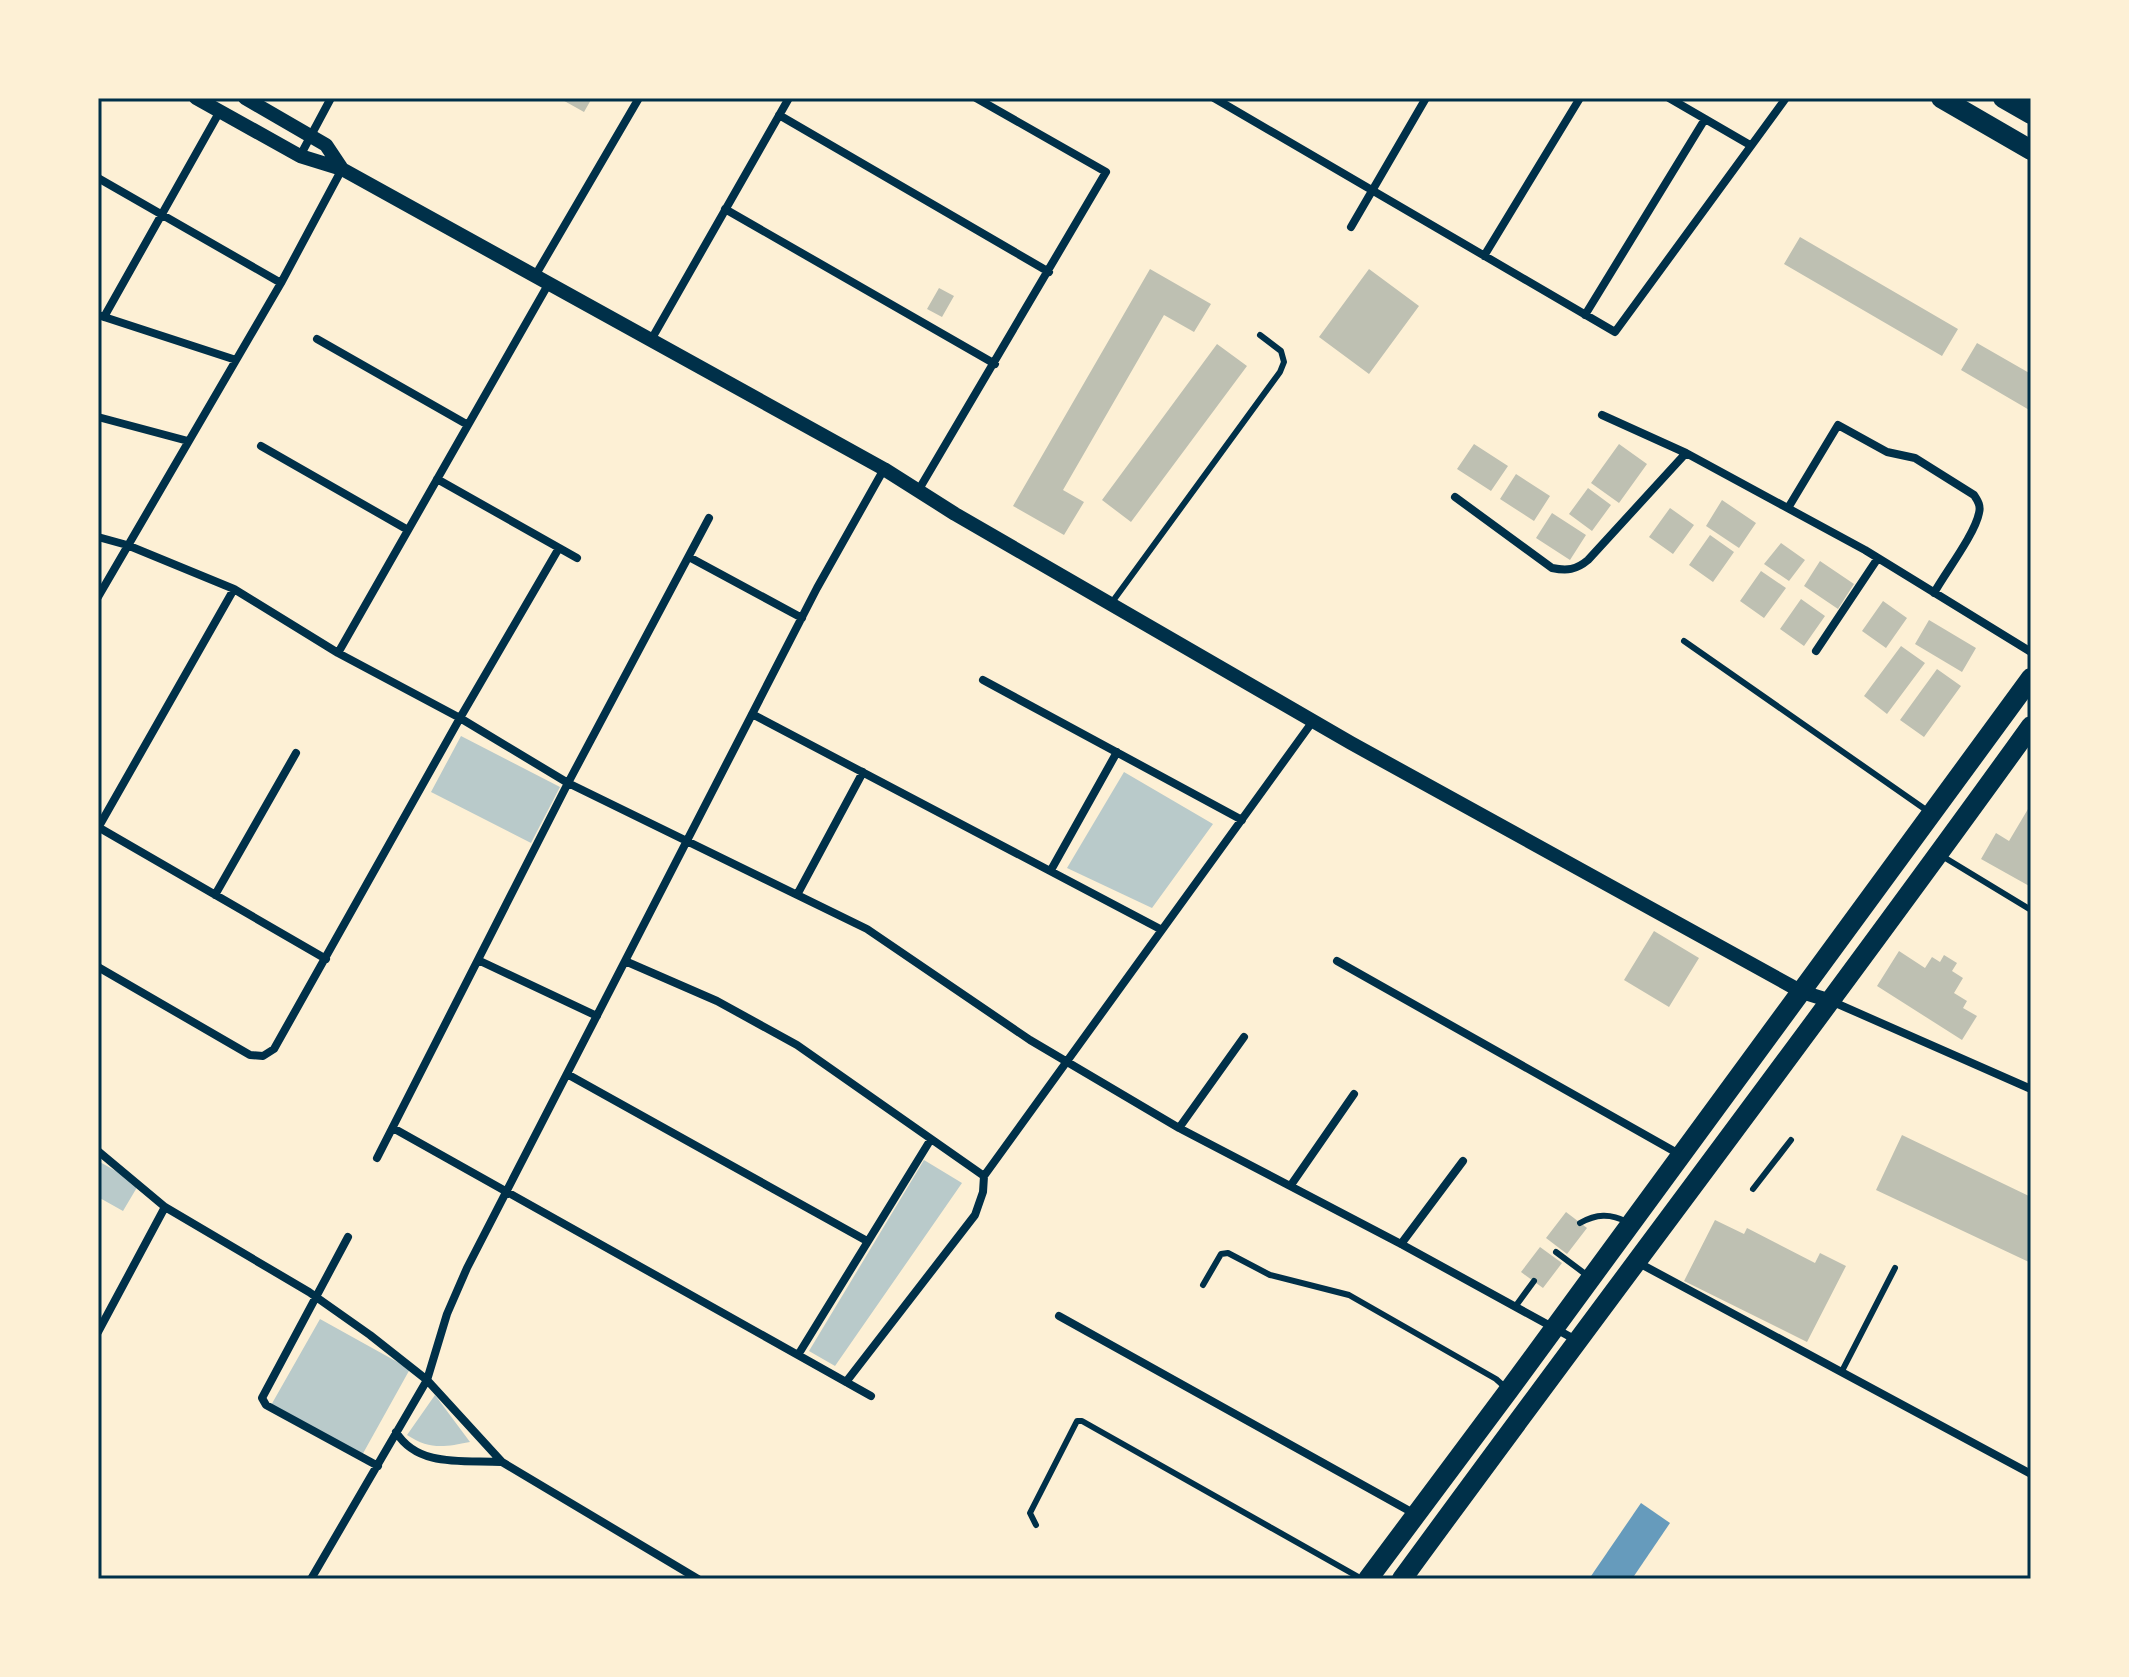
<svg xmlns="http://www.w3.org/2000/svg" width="2129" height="1677" viewBox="0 0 2129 1677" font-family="Lato,sans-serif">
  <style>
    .green { fill: #b9caca }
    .water { fill: #669bbc }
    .building { fill: #bec0b2 }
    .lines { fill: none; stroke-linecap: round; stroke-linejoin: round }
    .service { stroke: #003049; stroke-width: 6 }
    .minor { stroke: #003049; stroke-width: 8 }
    .tertiary { stroke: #003049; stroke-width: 14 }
    .primary { stroke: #003049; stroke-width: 20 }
    .neatline { fill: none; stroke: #003049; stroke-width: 3 }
  </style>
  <rect width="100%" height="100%" fill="#fdf0d5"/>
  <path class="green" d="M 461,736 L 560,787 L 531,843 L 431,792 Z
    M 1124,772 L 1213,824 L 1152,908 L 1067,868 Z
    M 924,1160 L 962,1183 L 835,1366 L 809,1351 Z
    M 98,1161 L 139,1184 L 123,1211 L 98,1197 Z
    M 320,1319 L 410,1369 L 361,1457 L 270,1407 Z
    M 435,1395 L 470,1442 C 444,1447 430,1450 407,1435 Z"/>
  <path class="water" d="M 1641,1503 L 1670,1523 L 1632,1579 L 1589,1579 Z"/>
  <path class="building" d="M 559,98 L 592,98 L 584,112 Z
    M 1800,237 L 1958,329 L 1942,356 L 1784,264 Z
    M 1150,269 L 1211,304 L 1194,332 L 1164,315 L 1063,490 L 1084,502 L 1064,535 L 1013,506 Z
    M 1369,269 L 1419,306 L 1369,374 L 1319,337 Z
    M 939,288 L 954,296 L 942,317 L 927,309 Z
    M 1977,343 L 2031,374 L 2031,411 L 1961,370 Z
    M 1217,344 L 1247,366 L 1131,522 L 1102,500 Z
    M 1474,444 L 1508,466 L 1491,491 L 1457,469 Z
    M 1619,444 L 1647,464 L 1619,503 L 1591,483 Z
    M 1516,474 L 1550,496 L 1534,521 L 1500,499 Z
    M 1588,488 L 1611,505 L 1592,531 L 1569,514 Z
    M 1722,500 L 1756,523 L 1739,548 L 1706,526 Z
    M 1670,508 L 1694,525 L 1673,554 L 1649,537 Z
    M 1552,513 L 1586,535 L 1570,560 L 1536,538 Z
    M 1710,535 L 1734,552 L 1713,582 L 1689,565 Z
    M 1781,543 L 1805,560 L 1789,581 L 1764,564 Z
    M 1820,561 L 1854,584 L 1838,609 L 1804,586 Z
    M 1761,571 L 1786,588 L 1764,618 L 1740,601 Z
    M 1801,599 L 1825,616 L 1804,646 L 1780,629 Z
    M 1883,601 L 1907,618 L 1886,648 L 1862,631 Z
    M 1929,620 L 1976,648 L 1962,672 L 1915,644 Z
    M 1901,646 L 1925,663 L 1887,714 L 1864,696 Z
    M 1937,669 L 1961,686 L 1924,737 L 1900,720 Z
    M 2031,804 L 2031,887 L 1981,859 L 1996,833 L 2009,841 Z
    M 1654,931 L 1699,958 L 1669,1007 L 1624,980 Z
    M 1899,951 L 1925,968 L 1932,957 L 1940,962 L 1944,955 L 1957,963 L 1952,971 L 1963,978 L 1954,993 L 1967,1001 L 1963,1008 L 1977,1016 L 1962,1040 L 1877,986 Z
    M 1902,1135 L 2031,1197 L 2031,1263 L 1876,1190 Z
    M 1566,1212 L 1587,1228 L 1567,1254 L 1546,1238 Z
    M 1715,1220 L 1744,1234 L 1747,1228 L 1815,1263 L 1820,1253 L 1846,1266 L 1807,1342 L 1684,1281 Z
    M 1540,1247 L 1562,1263 L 1543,1288 L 1521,1272 Z"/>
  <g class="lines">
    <path class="service" d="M 1110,605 L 1280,372 L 1284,362 L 1281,351 L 1260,335
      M 1684,641 L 1929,812
      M 1942,856 L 2031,910
      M 1753,1189 L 1791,1140
      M 1580,1223 C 1596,1214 1610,1213 1627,1222
      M 1556,1252 L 1588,1276
      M 1203,1285 L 1221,1254 L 1228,1253 L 1270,1275 L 1349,1295 L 1496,1379 L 1506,1388
      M 1515,1307 L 1534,1281
      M 1842,1371 L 1895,1268
      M 1036,1525 L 1030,1513 L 1077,1421 L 1082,1421 L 1362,1579"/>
    <path class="minor" d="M 1214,98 L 1615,332 L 1786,98
      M 1669,98 L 1750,145
      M 779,115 L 1049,272
      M 300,156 L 331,98
      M 98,178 L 281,283
      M 725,209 L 995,364
      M 1351,227 L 1426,98
      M 1484,256 L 1580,98
      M 535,276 L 639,98
      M 98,315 L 236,360
      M 1585,315 L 1705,119
      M 104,317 L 220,111
      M 317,339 L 468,425
      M 651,340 L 789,98
      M 1602,415 L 1686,453 L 1865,550 L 2031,652
      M 98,417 L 188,441
      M 261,446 L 408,530
      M 437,479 L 577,558
      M 918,491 L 1106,172 L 976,98
      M 1455,497 L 1552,568 C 1567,571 1576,570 1588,560 L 1686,453
      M 1788,508 L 1838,425 L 1887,452 L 1915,458 L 1974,495 C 1978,501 1981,506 1979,513 C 1975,534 1945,573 1934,593
      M 98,537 L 127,545 L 234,589 L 338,653 L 460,718 L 568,783 L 867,929 L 1030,1040 L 1179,1128 L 1401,1244 L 1576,1340
      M 689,557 L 802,618
      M 98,597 L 281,283 L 342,169
      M 1816,651 L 1878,558
      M 338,653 L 549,283
      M 983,680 L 1242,820
      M 752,714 L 1162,930
      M 98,827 L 326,959
      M 98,828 L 234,589
      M 1051,870 L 1117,752
      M 798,893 L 863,772
      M 215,895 L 296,753
      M 480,961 L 597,1016
      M 625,961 L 717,1001 L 797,1045 L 984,1176
      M 1337,961 L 1679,1154
      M 98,967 L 250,1055 L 263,1056 L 274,1049 L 460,718 L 559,548
      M 1831,1001 L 2031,1089
      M 567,1074 L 867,1241
      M 393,1128 L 871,1396
      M 1179,1128 L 1244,1037
      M 98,1151 L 165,1207 L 309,1292 L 370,1335 L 427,1380 L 502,1462 L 698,1579
      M 377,1158 L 568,783 L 709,518
      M 1291,1185 L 1354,1094
      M 348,1237 L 262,1398 L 266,1405 L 378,1466
      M 1401,1244 L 1463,1161
      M 1637,1262 L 2031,1474
      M 1059,1316 L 1415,1514
      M 98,1332 L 165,1207
      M 798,1355 L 931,1139
      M 846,1382 L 975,1215 L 983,1192 L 984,1176 L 1313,721
      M 396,1432 C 418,1468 464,1460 501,1462
      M 311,1579 L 427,1380 L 447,1314 L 467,1268 L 817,588 L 884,469"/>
    <path class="tertiary" d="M 196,98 L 300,156 L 342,169 L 884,469 L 955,514 L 1351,743 L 1802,992 L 1831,1001
      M 245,98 L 326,145 L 342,169"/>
    <path class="primary" d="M 1941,98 L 2031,150
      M 2003,98 L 2031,114
      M 1368,1579 L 1509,1390 L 2031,678
      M 1402,1579 C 1610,1294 1825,1013 2031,726"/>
  </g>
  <rect width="2129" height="1677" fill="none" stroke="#fdf0d5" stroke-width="200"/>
  <rect x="100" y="100" width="1929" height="1477" class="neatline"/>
</svg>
